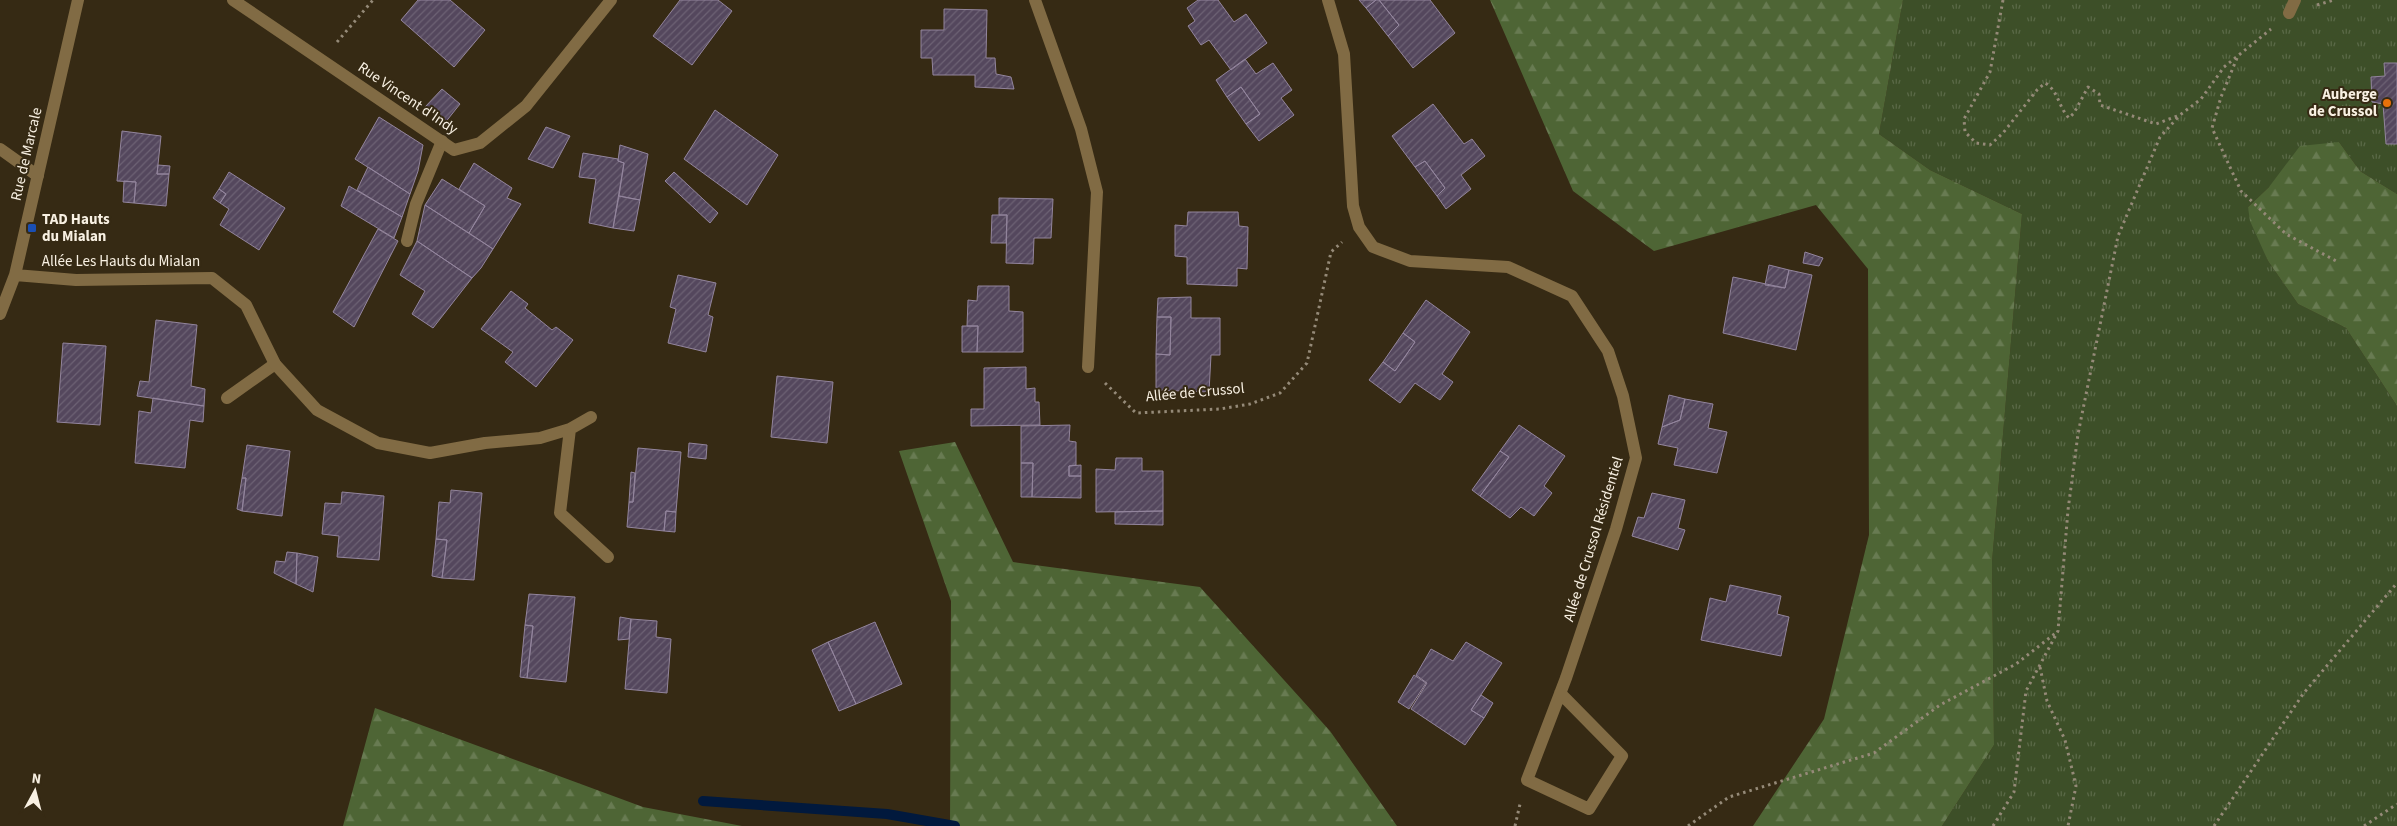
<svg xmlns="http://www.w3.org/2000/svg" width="2397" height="826" viewBox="0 0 2397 826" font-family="'Source Sans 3',sans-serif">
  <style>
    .grass { fill: url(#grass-tufts) }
    .forest { fill: url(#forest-firs) }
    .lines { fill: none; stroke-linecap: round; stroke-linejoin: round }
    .stream { stroke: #01193d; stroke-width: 10 }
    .building { fill: url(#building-hatch); stroke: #93859d }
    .path { stroke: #958a78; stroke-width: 3; stroke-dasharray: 2.5 4; stroke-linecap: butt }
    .service { stroke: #816b44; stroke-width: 12 }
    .minor { stroke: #816b44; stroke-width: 12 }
    .food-dot { fill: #e8710a; stroke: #362a14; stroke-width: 2 }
    .transit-dot { fill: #1a4fb4; stroke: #362a14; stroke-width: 2 }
    .labels { text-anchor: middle; stroke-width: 4; stroke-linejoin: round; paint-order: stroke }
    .poi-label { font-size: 15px; font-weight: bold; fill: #f8f0e2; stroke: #362a14; text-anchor: end }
    .street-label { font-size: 15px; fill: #f8f0e2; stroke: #362a14 }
  </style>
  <defs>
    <pattern id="grass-tufts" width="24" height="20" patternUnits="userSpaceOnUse" patternTransform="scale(1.25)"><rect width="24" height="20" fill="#3d4f28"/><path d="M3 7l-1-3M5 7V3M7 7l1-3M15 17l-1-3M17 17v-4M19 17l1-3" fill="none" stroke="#5a6947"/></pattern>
    <pattern id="forest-firs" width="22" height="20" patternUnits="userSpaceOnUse" patternTransform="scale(1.25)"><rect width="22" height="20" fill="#4e6535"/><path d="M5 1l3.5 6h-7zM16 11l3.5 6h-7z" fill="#687b52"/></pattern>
    <pattern id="building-hatch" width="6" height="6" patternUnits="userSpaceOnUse" patternTransform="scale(1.25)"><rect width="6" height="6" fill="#54475d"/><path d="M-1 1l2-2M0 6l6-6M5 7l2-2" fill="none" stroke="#6d6274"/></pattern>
  </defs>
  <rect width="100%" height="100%" fill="#362a14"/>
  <path class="grass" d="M 1903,0 L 2397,0 L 2397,194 L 2360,171 L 2339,142 L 2269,187 L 2248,207 L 2268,261 L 2298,304 L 2346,328 L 2397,406 L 2397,826 L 1942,826 L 1994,745 L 1992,562 L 2022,214 L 1930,170 L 1879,134 Z"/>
  <path class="forest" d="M 1490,0 L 1903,0 L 1879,134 L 1930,170 L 2022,214 L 1992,562 L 1994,745 L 1942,826 L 1753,826 L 1824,719 L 1869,535 L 1868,269 L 1816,205 L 1654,251 L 1573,191 Z
    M 2339,142 L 2360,171 L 2397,194 L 2397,406 L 2346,328 L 2298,304 L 2268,261 L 2250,221 L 2248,207 L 2269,187 L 2300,146 Z
    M 955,442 L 1013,562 L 1200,587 L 1330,731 L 1397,826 L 950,826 L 951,601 L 899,451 Z
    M 375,708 L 643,807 L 742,826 L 343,826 Z"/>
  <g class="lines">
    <path class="stream" d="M 703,801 L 887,814 L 955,826"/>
  </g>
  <path class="building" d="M 418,0 L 450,0 L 485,30 L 454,67 L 401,20 Z
    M 680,0 L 718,0 L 732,11 L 692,65 L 653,36 Z
    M 1198,0 L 1218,0 L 1234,22 L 1246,14 L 1267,43 L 1231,70 L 1209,40 L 1201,45 L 1188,26 L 1195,21 L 1187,8 Z
    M 1359,0 L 1376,0 L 1366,8 Z
    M 1376,0 L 1379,0 L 1399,25 L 1388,36 L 1366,8 Z
    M 1379,0 L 1430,0 L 1455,33 L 1413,68 L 1388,36 L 1399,25 Z
    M 944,9 L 987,10 L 986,58 L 995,58 L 996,74 L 1011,77 L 1014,89 L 975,87 L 975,75 L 933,75 L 932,58 L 921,58 L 921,30 L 944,30 Z
    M 1245,59 L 1256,74 L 1273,63 L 1292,90 L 1281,98 L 1294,115 L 1259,141 L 1246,124 L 1260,114 L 1241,87 L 1227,97 L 1216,80 Z
    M 2384,63 L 2397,63 L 2397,144 L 2386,144 L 2383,104 L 2372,102 L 2371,77 L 2385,76 Z
    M 1241,87 L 1260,114 L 1246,124 L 1227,97 Z
    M 442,89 L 460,104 L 444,124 L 425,107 Z
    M 1433,104 L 1464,144 L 1472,139 L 1485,156 L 1461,175 L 1471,189 L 1446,209 L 1437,196 L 1445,188 L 1425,161 L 1415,167 L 1392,136 Z
    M 715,110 L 778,155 L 747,205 L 684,159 Z
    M 379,117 L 423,145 L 418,171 L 410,194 L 355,159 Z
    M 546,127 L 570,136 L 553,168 L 528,159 Z
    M 122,131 L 161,136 L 157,174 L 169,174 L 166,206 L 134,203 L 136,182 L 117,181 Z
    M 620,145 L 648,154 L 640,200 L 619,196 L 624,163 L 618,161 Z
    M 583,153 L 618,159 L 618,161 L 624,163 L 613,228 L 589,223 L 596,179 L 579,177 Z
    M 1425,161 L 1445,188 L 1437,196 L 1415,167 Z
    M 474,163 L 512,188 L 507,198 L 521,204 L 493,249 L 469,233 L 485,206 L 459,189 Z
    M 158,165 L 170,166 L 169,174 L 157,174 Z
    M 368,167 L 410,194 L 402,217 L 357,190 Z
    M 229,172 L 285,208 L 259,250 L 220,225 L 229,209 L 220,203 L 226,194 L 219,189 Z
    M 674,172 L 718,213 L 710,223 L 665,181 Z
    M 442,179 L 485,206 L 469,233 L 425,205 Z
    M 124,181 L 136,182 L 134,203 L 123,202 Z
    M 349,186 L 402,217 L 394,238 L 341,206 Z
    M 219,189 L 226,194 L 220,203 L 213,198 Z
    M 619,196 L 640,200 L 634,231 L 613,228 Z
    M 999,198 L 1053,199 L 1051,238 L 1034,238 L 1033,264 L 1006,263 L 1007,215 L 999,215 Z
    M 425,205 L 493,249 L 481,268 L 472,278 L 417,241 Z
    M 1188,212 L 1238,212 L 1239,226 L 1248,227 L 1247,269 L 1237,268 L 1237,286 L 1187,284 L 1187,257 L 1175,256 L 1175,225 L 1187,226 Z
    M 992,215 L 1007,215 L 1006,243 L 991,243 Z
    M 378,229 L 398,241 L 354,327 L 333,312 Z
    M 417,241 L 472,278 L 433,328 L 412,314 L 425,291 L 400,275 Z
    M 1805,252 L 1823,258 L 1819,266 L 1803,263 Z
    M 1769,265 L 1789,270 L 1785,288 L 1765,285 Z
    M 1789,270 L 1812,275 L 1796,350 L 1723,333 L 1733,277 L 1785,288 Z
    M 678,275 L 716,283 L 708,315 L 713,317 L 706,352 L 668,343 L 676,309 L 670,307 Z
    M 978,286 L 1009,286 L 1009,311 L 1023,312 L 1023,352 L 977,352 L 978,326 L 967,326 L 968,300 L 977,301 Z
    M 511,291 L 528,304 L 525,308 L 552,330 L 556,327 L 573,340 L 536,387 L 505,362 L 513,352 L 481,329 Z
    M 1191,297 L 1191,318 L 1220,318 L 1220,355 L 1211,355 L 1209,392 L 1156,390 L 1156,354 L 1170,355 L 1171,317 L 1157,317 L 1158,298 Z
    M 1426,300 L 1470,332 L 1442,374 L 1453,382 L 1440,400 L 1415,383 L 1400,403 L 1369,380 L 1383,362 L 1395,371 L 1415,342 L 1403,333 Z
    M 1157,317 L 1171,317 L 1170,355 L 1156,354 Z
    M 156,320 L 197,325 L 191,386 L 205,389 L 204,406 L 137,396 L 140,381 L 149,382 Z
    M 962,326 L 978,326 L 977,352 L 962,352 Z
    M 1403,333 L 1415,342 L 1395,371 L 1383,362 Z
    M 63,343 L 106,346 L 100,425 L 57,422 Z
    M 1026,367 L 1026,389 L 1035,388 L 1035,402 L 1039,402 L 1040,425 L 971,426 L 971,409 L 984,409 L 984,368 Z
    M 777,376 L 833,382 L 827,443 L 771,437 Z
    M 1669,395 L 1685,399 L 1680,420 L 1662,427 Z
    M 153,398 L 204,406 L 203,422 L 190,420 L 185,468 L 135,463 L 139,411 L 151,413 Z
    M 1685,399 L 1713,404 L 1708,428 L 1727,432 L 1717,473 L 1674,465 L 1678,448 L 1658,444 L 1662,427 L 1680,420 Z
    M 1070,425 L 1069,441 L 1076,442 L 1076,465 L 1069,466 L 1069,476 L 1081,476 L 1081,498 L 1032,497 L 1033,463 L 1021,463 L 1021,426 Z
    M 1519,425 L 1565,456 L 1544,486 L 1552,493 L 1534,516 L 1521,507 L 1510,518 L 1480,496 L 1509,457 L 1500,451 Z
    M 689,443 L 707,445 L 706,459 L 688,457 Z
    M 247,445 L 290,451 L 282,516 L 242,511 L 246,478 L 242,478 Z
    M 638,448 L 681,452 L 676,512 L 666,511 L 664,531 L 627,527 L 629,502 L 633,502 Z
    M 1500,451 L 1509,457 L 1480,496 L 1472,490 Z
    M 1116,458 L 1142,458 L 1142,471 L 1163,471 L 1163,511 L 1096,512 L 1096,469 L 1115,470 Z
    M 1021,463 L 1033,463 L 1032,497 L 1021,497 Z
    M 1081,465 L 1081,476 L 1069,476 L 1069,466 Z
    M 631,472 L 635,473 L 633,502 L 629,502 Z
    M 242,478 L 246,478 L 242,511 L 237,509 Z
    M 451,490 L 482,493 L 474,580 L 442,578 L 447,540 L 436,539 L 439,502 L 450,503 Z
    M 342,492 L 384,496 L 379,560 L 337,557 L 339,536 L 322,534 L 325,503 L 341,504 Z
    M 1652,493 L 1685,500 L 1678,528 L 1685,530 L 1678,550 L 1632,536 L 1638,517 L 1644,518 Z
    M 666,511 L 676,512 L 675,532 L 664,531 Z
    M 1163,511 L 1163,525 L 1115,524 L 1115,512 Z
    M 436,539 L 447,540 L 442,578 L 432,576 Z
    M 287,552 L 297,553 L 296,584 L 274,573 L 276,561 L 285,562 Z
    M 297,553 L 318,557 L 313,592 L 296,584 Z
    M 1730,585 L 1781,596 L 1777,614 L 1789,617 L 1781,656 L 1701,640 L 1710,598 L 1726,602 Z
    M 529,594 L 575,597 L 566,682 L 527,678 L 533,626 L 525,625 Z
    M 620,617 L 631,619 L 629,639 L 618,640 Z
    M 631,619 L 657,621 L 656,637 L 671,639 L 667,693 L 625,689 Z
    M 875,622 L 902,684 L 856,704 L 828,642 Z
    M 525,625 L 533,626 L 527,678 L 520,677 Z
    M 828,642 L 856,704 L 839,711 L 812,650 Z
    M 1466,642 L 1502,663 L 1471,710 L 1484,718 L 1465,745 L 1411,709 L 1427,683 L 1416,675 L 1431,649 L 1453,661 Z
    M 1414,675 L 1426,683 L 1409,709 L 1398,702 Z
    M 1481,695 L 1493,703 L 1484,718 L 1471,710 Z"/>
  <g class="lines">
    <path class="path" d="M 2003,0 L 1990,72 L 1964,119 L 1965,132 L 1976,143 L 1990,145 L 2003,133 L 2037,90 L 2045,83 C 2058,90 2059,108 2069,118 L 2074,113 L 2088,87 L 2099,94 L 2100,105 L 2156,124 L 2180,115 L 2201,99 L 2224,67 L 2271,29
      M 2317,5 L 2334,0
      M 337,42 L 373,0
      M 2237,58 L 2221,97 L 2212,128 L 2241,191 L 2286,234 L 2338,262
      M 1105,383 L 1136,413 L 1220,409 L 1250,404 L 1280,393 L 1307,363 L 1331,252 L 1342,242
      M 2040,667 L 2047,701 L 2065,740 L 2076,786 L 2068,826
      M 1515,826 L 1520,804
      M 1688,826 L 1729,797 L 1874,753 L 1940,705 L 2016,664 L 2057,632
      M 1993,826 L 2014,792 L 2026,691 L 2058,631 L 2068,510 L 2078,434 L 2118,236 L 2160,137 L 2180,115
      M 2214,826 L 2303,694 L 2397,583
      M 2364,826 L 2397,804"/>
    <path class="service" d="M 407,241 L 416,204 L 442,141
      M 227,398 L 275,364"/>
    <path class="minor" d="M 233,0 L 454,150 L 480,143 L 526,106 L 611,0
      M 1035,0 L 1081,129 L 1097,192 L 1088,367
      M 1328,0 L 1344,54 L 1353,206 L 1359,227 L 1373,247 L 1410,261 L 1508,267 L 1572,296 L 1608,351 L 1623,396 L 1636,458 L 1616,529 L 1566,678 L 1527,780 L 1589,809 L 1622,756 L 1560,693
      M 2289,13 L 2295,0
      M 0,149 L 38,176
      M 15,275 L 76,280 L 212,278 L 246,305 L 275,364 L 317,410 L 378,443 L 430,453 L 485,443 L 540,438 L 570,429 L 591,417
      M 0,314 L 15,275 L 78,0
      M 570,429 L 560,513 L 608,557"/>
  </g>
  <circle class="food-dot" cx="2387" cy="103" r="5"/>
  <rect class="transit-dot" x="27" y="223" width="10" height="10" rx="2.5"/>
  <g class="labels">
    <g class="poi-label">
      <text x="2377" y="99">Auberge<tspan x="2377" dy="17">de Crussol</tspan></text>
      <text x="42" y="224" text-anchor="start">TAD Hauts<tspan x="42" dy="17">du Mialan</tspan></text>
    </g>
    <g class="street-label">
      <text transform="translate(408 98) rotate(34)" y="5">Rue Vincent d'Indy</text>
      <text transform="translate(26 154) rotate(-77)" y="5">Rue de Marcale</text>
      <text x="121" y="266">Allée Les Hauts du Mialan</text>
      <text transform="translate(1195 392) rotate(-5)" y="5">Allée de Crussol</text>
      <text transform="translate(1593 539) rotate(-73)" y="5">Allée de Crussol Résidentiel</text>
    </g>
  </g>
  <g transform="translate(35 791) rotate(7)" stroke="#362a14" stroke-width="4" paint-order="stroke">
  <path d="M0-4L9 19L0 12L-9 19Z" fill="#f8f0e2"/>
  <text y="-8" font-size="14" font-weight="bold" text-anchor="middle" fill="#f8f0e2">N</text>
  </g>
</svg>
